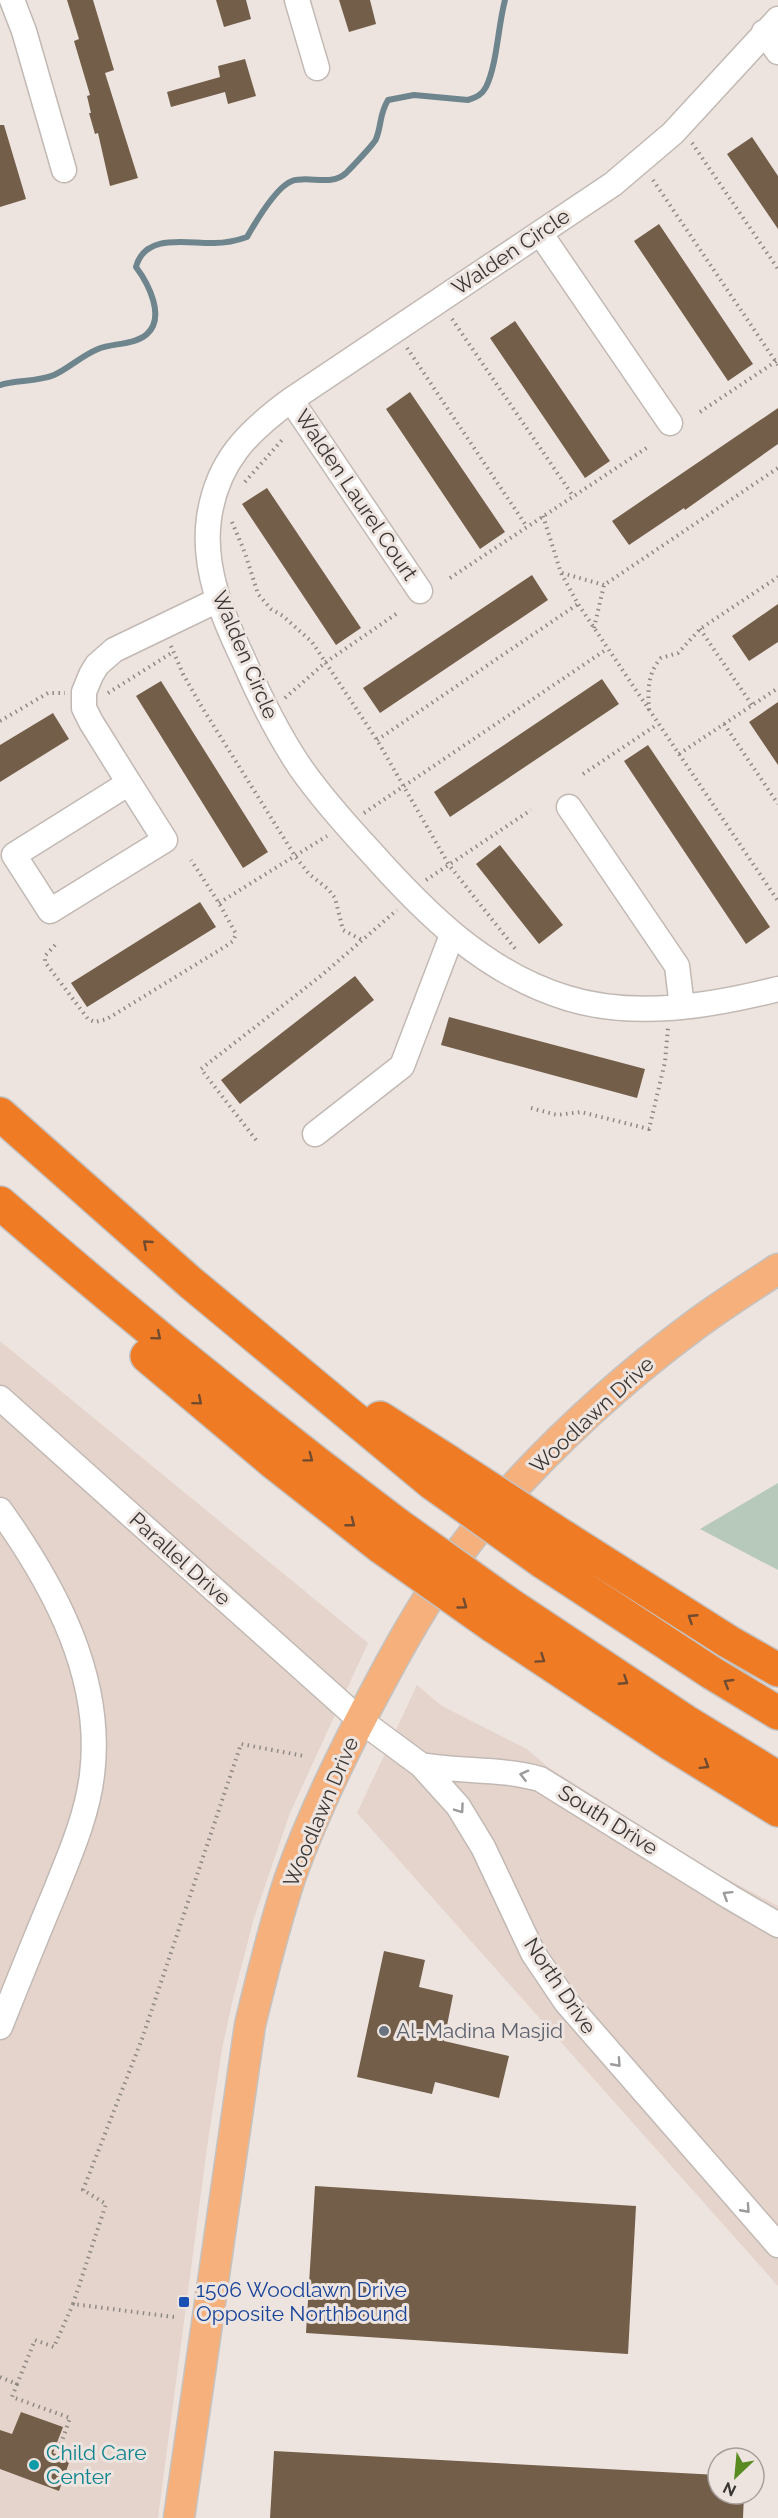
<svg xmlns="http://www.w3.org/2000/svg" width="778" height="2518" viewBox="0 0 778 2518" font-family="Raleway,sans-serif">
  <style>
    .built { fill: #e5d4cc }
    .green { fill: #b7c9bb }
    .lines { fill: none; stroke-linecap: round; stroke-linejoin: round }
    .stream { stroke: #6e858e; stroke-width: 6 }
    .building { fill: #735e49 }
    .minor-casing { stroke: #c2b9b4; stroke-width: 27 }
    .major-casing { stroke: #c4c3c2; stroke-width: 33 }
    .highway-casing { stroke: #c4c3c2; stroke-width: 36 }
    .path { stroke: #8f8985; stroke-width: 4; stroke-dasharray: 1.5 4.5; stroke-linecap: butt }
    .minor { stroke: #fff; stroke-width: 24 }
    .major { stroke: #f6b07c; stroke-width: 30 }
    .highway { stroke: #f07b25; stroke-width: 33 }
    .highway-bridge-casing { stroke: #c4c3c2; stroke-width: 36; stroke-linecap: butt }
    .highway-bridge { stroke: #f07b25; stroke-width: 33 }
    .oneway { stroke: #704b30 }
    .oneway2 { stroke: #9c9a9a }
    .worship-dot { fill: #6b7280; stroke: #eee4df; stroke-width: 2 }
    .transit-dot { fill: #1a4fb4; stroke: #eee4df; stroke-width: 2 }
    .culture-dot { fill: #0f9aa8; stroke: #eee4df; stroke-width: 2 }
    .labels { text-anchor: middle; stroke-width: 6; stroke-linejoin: round; paint-order: stroke }
    .street-label { font-size: 21px; fill: #393634; stroke: #eee4df }
    .worship-label { font-size: 21px; fill: #5b616d; stroke: #eee4df; text-anchor: start }
    .transit-label { font-size: 21px; fill: #164399; stroke: #eee4df; text-anchor: start }
    .culture-label { font-size: 21px; fill: #0d838f; stroke: #eee4df; text-anchor: start }
  </style>
  <rect width="100%" height="100%" fill="#eee4df"/>
  <path class="built" d="M 0,1341 L 368,1643 L 290,1813 L 254,1918 L 233,1999 L 222,2049 L 207,2148 L 158,2518 L 0,2518 Z
    M 417,1685 L 442,1706 L 527,1749 L 548,1767 L 714,1872 L 778,1906 L 778,2286 L 357,1813 Z"/>
  <path class="green" d="M 778,1483 L 778,1570 L 700,1529 Z"/>
  <g class="lines">
    <path class="stream" d="M 0,385 C 17,380 37,382 54,375 C 68,369 81,356 98,349 C 112,343 135,345 147,334 C 166,317 148,283 136,267 C 145,232 189,244 214,243 C 225,243 236,241 247,237 C 255,223 276,187 292,181 C 309,175 331,187 346,173 C 350,169 375,143 376,139 C 382,124 379,115 388,100 L 414,95 L 468,100 C 476,97 482,95 486,87 C 497,65 498,26 505,0"/>
  </g>
  <path class="building" d="M 67,0 L 93,0 L 114,70 L 105,73 L 138,178 L 110,186 L 98,133 L 95,134 L 89,113 L 91,113 L 87,96 L 90,95 L 74,41 L 79,39 Z
    M 216,0 L 246,0 L 251,19 L 224,27 Z
    M 339,0 L 370,0 L 376,24 L 349,32 Z
    M 245,59 L 256,96 L 228,104 L 225,92 L 171,107 L 167,92 L 220,77 L 218,66 Z
    M 0,125 L 4,125 L 26,199 L 0,207 Z
    M 752,137 L 778,176 L 778,229 L 727,154 Z
    M 659,224 L 753,364 L 728,381 L 634,241 Z
    M 515,321 L 610,461 L 585,478 L 490,338 Z
    M 410,392 L 505,532 L 480,549 L 386,409 Z
    M 778,408 L 778,444 L 685,510 L 684,508 L 629,545 L 612,521 Z
    M 267,488 L 361,628 L 336,645 L 242,504 Z
    M 532,575 L 548,600 L 380,713 L 363,688 Z
    M 778,604 L 778,642 L 749,661 L 732,636 Z
    M 602,679 L 619,704 L 450,817 L 434,792 Z
    M 161,681 L 268,852 L 243,868 L 136,696 Z
    M 778,702 L 778,765 L 749,722 Z
    M 53,713 L 69,739 L 0,782 L 0,745 Z
    M 648,745 L 770,927 L 746,944 L 624,761 Z
    M 500,845 L 563,925 L 539,944 L 476,864 Z
    M 200,902 L 216,927 L 87,1007 L 71,983 Z
    M 355,976 L 374,1000 L 240,1104 L 221,1080 Z
    M 449,1017 L 645,1069 L 637,1098 L 441,1045 Z
    M 384,1951 L 425,1960 L 419,1987 L 453,1995 L 444,2041 L 509,2056 L 499,2098 L 435,2082 L 432,2094 L 357,2077 Z
    M 315,2186 L 636,2206 L 628,2354 L 306,2333 Z
    M 21,2412 L 63,2427 L 53,2453 L 70,2460 L 59,2491 L 0,2469 L 0,2430 L 12,2434 Z
    M 274,2451 L 718,2475 L 718,2494 L 744,2494 L 743,2518 L 270,2518 Z"/>
  <g class="lines">
    <g class="minor-casing">
      <path id="minor" d="M 12,0 L 24,31 L 64,170
        M 297,0 L 317,68
        M 778,19 L 673,133 L 613,184 L 291,400 C 247,432 217,462 209,518 C 202,569 223,617 244,661 C 260,698 278,734 300,767 C 321,797 345,824 370,851 C 425,913 485,973 567,998 C 635,1019 711,1006 778,989
        M 764,32 L 778,52
        M 540,233 L 670,423
        M 291,400 L 420,591
        M 129,783 L 165,840 L 50,911 L 14,855 L 129,783 L 91,722 L 84,708 L 84,692 L 91,675 L 97,665 L 114,650 L 218,600
        M 569,807 L 677,966 L 682,1007
        M 315,1134 L 402,1066 L 452,935
        M 0,1398 L 360,1720 L 421,1765 L 458,1806 L 483,1847 L 533,1953 L 566,2002 L 778,2245
        M 0,1510 C 55,1587 104,1678 92,1775 C 87,1816 70,1854 55,1892 C 36,1937 18,1982 0,2027
        M 421,1765 C 461,1772 501,1768 540,1779 L 730,1897 L 778,1925"/>
    </g>
    <g class="major-casing">
      <path id="major" d="M 179,2518 L 250,2025 C 262,1975 274,1926 290,1878 C 314,1810 346,1746 380,1683 C 412,1623 447,1563 492,1512 C 552,1443 622,1379 695,1325 C 722,1305 750,1287 778,1269"/>
    </g>
    <g class="highway-casing">
      <path id="highway" d="M 0,1114 L 191,1283 L 432,1483
        M 0,1203 C 129,1315 261,1422 398,1525
        M 147,1356 L 273,1462 L 381,1547
        M 380,1418 L 449,1462
        M 564,1537 L 729,1642 L 778,1670
        M 543,1562 L 712,1673 L 778,1713
        M 509,1604 L 685,1721 L 778,1778
        M 493,1626 L 671,1744 L 778,1810"/>
    </g>
    <path class="path" d="M 692,143 L 778,269
      M 653,180 L 778,365
      M 452,319 L 573,496
      M 407,348 L 527,527
      M 700,412 L 778,360
      M 245,482 L 282,440
      M 543,516 L 561,573 L 578,604 L 778,901
      M 232,522 L 245,553 L 258,594 L 271,609 L 283,616 L 312,642 L 377,740 L 449,865 L 517,951
      M 562,573 L 604,585
      M 450,578 L 648,447
      M 594,628 L 604,585 L 778,468
      M 700,629 L 752,705
      M 171,646 L 183,674 L 200,704 L 295,856 L 309,874 L 328,889 L 335,898 L 343,930 L 362,940
      M 108,693 L 173,652
      M 285,698 L 326,662 L 399,612
      M 649,710 C 648,690 647,674 661,658 L 678,653 L 700,629 L 778,577
      M 0,721 L 48,693 L 65,693
      M 724,724 L 778,804
      M 377,740 L 578,604
      M 679,754 L 778,688
      M 583,774 L 658,724
      M 364,813 L 607,649
      M 426,880 L 531,810
      M 219,903 L 327,836
      M 55,945 L 45,956 L 45,962 L 88,1019 L 95,1022 L 107,1019 L 226,946 L 233,941 L 236,934 L 219,903 L 191,860
      M 531,1108 L 557,1115 L 581,1112 L 649,1129 L 665,1062 L 668,1028
      M 256,1140 L 201,1069 L 322,975 L 397,910
      M 174,2317 L 73,2304 L 106,2204 L 83,2190 L 142,2039 L 241,1744 L 304,1756
      M 0,2377 L 17,2384 L 35,2340 L 54,2347 L 73,2304
      M 17,2384 L 12,2397 L 70,2418 L 57,2455"/>
    <use href="#minor" class="minor"/>
    <use href="#major" class="major"/>
    <use href="#highway" class="highway"/>
    <g class="highway-bridge-casing">
      <path id="highway-bridge" d="M 449,1462 L 564,1537
        M 432,1483 L 543,1562
        M 398,1525 L 509,1604
        M 381,1547 L 493,1626"/>
    </g>
    <use href="#highway-bridge" class="highway-bridge"/>
  </g>
  <defs><path id="oneway-chevron" d="M-2-3.5L2.5 0L-2 3.5" fill="none" stroke-width="1.6" stroke-linecap="round" stroke-linejoin="round" transform="scale(1.5)"/></defs>
  <g class="oneway">
    <use href="#oneway-chevron" transform="translate(147 1244) rotate(-139)"/>
    <use href="#oneway-chevron" transform="translate(157 1336) rotate(40)"/>
    <use href="#oneway-chevron" transform="translate(198 1401) rotate(40)"/>
    <use href="#oneway-chevron" transform="translate(309 1458) rotate(37)"/>
    <use href="#oneway-chevron" transform="translate(351 1523) rotate(38)"/>
    <use href="#oneway-chevron" transform="translate(463 1605) rotate(36)"/>
    <use href="#oneway-chevron" transform="translate(692 1618) rotate(-147)"/>
    <use href="#oneway-chevron" transform="translate(541 1659) rotate(34)"/>
    <use href="#oneway-chevron" transform="translate(624 1681) rotate(33)"/>
    <use href="#oneway-chevron" transform="translate(728 1683) rotate(-149)"/>
    <use href="#oneway-chevron" transform="translate(705 1765) rotate(32)"/>
  </g>
  <g class="oneway2">
    <use href="#oneway-chevron" transform="translate(524 1775) rotate(-166)"/>
    <use href="#oneway-chevron" transform="translate(460 1809) rotate(55)"/>
    <use href="#oneway-chevron" transform="translate(727 1895) rotate(-148)"/>
    <use href="#oneway-chevron" transform="translate(617 2063) rotate(48)"/>
    <use href="#oneway-chevron" transform="translate(746 2209) rotate(48)"/>
  </g>
  <circle class="worship-dot" cx="384" cy="2031" r="6"/>
  <rect class="transit-dot" x="178" y="2296" width="12" height="12" rx="3"/>
  <circle class="culture-dot" cx="34" cy="2465" r="6"/>
  <g class="labels">
    <g class="street-label">
      <text transform="translate(511 252) rotate(-34)" y="7">Walden Circle</text>
      <text transform="translate(356 495) rotate(56)" y="7">Walden Laurel Court</text>
      <text transform="translate(245 655) rotate(67)" y="7">Walden Circle</text>
      <text transform="translate(592 1415) rotate(-43)" y="7">Woodlawn Drive</text>
      <text transform="translate(180 1559) rotate(42)" y="7">Parallel Drive</text>
      <text transform="translate(321 1812) rotate(-67)" y="7">Woodlawn Drive</text>
      <text transform="translate(608 1820) rotate(32)" y="7">South Drive</text>
      <text transform="translate(560 1986) rotate(56)" y="7">North Drive</text>
    </g>
    <g class="worship-label">
      <text x="396" y="2038">Al-Madina Masjid</text>
    </g>
    <g class="transit-label">
      <text x="196" y="2297">1506 Woodlawn Drive<tspan x="196" dy="24">Opposite Northbound</tspan></text>
    </g>
    <g class="culture-label">
      <text x="46" y="2460">Child Care<tspan x="46" dy="24">Center</tspan></text>
    </g>
  </g>
  <g transform="translate(736 2476) rotate(206)"><circle r="28" fill="#eee4df" stroke="#a69e9b" stroke-width="1.5"/>
  <path d="M0-4.5L10 22L0 15L-10 22Z" fill="#598b21"/>
  <text y="-9" font-size="16" font-weight="bold" text-anchor="middle" fill="#393634">N</text>
  </g>
</svg>
